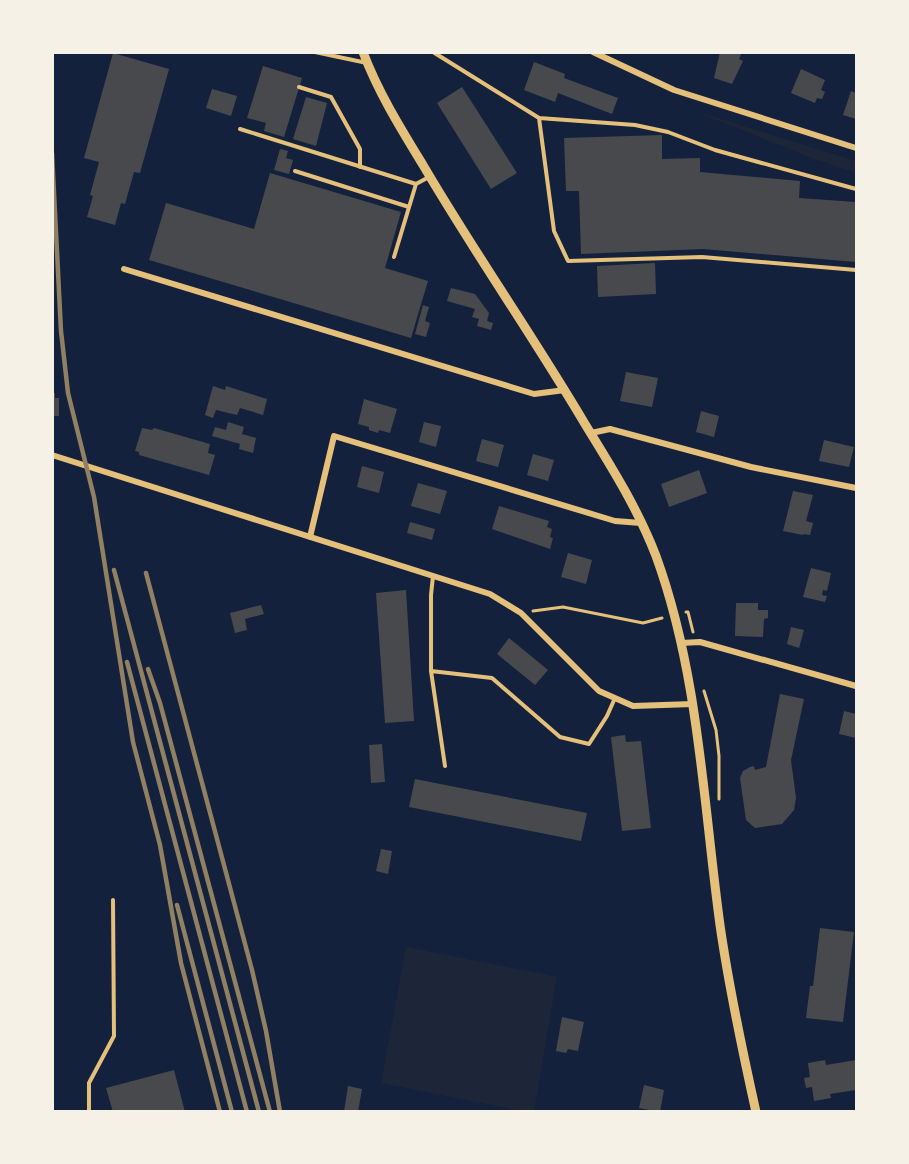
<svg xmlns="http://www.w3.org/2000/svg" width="909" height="1164" viewBox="0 0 909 1164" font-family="'Work Sans',sans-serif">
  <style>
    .green { fill: #1d2539 }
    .building { fill: #48494c }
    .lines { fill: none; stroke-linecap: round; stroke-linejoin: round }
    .path { stroke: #e5c07b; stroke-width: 3 }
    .service { stroke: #e5c07b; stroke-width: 4 }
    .minor { stroke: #e5c07b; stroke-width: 6 }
    .tertiary { stroke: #e5c07b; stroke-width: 9 }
    .rail { stroke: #918062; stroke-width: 4.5 }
  </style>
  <rect width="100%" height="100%" fill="#14213d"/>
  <path class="green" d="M 692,110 L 856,161 L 856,173 L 812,158 Z
    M 406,947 L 557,977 L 534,1111 L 521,1111 L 381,1083 Z"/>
  <path class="building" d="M 720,52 L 742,52 L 739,59 L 743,61 L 732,84 L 714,78 Z
    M 113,53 L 169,69 L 140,173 L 134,172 L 125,204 L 121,203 L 115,225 L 87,217 L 93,196 L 90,195 L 99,162 L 84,158 Z
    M 534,62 L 565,74 L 564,78 L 618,98 L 612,114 L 558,93 L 555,102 L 524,90 Z
    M 263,66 L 302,78 L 284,137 L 264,131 L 266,123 L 247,118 Z
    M 801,69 L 825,80 L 821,90 L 825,92 L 822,99 L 817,98 L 815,103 L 791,93 Z
    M 462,87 L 517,173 L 491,189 L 437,103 Z
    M 212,89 L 237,96 L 231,116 L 206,108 Z
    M 851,91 L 856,93 L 856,119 L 843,115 Z
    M 306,97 L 327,103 L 316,146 L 293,139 Z
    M 662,135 L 662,159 L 700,158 L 700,172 L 800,181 L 799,198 L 856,202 L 856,262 L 703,249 L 581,254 L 579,191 L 566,191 L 564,138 Z
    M 280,149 L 288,151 L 286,158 L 293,160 L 289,174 L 274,170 Z
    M 270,173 L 401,212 L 385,268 L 428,281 L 411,338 L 149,260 L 166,203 L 254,229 Z
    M 655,263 L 656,294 L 598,297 L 597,266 Z
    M 451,288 L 475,294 L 489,313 L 487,321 L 493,323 L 491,330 L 477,326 L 479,319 L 472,317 L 475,309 L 447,301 Z
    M 423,305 L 429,307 L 425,321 L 430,323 L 426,337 L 415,334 Z
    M 626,372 L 658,378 L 652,407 L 620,401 Z
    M 213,386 L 225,390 L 226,386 L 267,399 L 263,415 L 240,408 L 237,415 L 216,410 L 213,418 L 205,415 Z
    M 52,393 L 55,393 L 55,398 L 59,398 L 59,416 L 52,416 Z
    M 364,399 L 397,409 L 390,433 L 379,430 L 378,433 L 369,430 L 369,427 L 358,424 Z
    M 701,411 L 719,416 L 714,437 L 696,432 Z
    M 228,422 L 244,427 L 242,434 L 256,438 L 253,453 L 239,449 L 240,444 L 212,436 L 215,427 L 226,430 Z
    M 424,422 L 441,426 L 436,447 L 419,442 Z
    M 142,428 L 152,430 L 154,428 L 210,444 L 208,453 L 215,455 L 209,475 L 139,455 L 139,452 L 135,451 Z
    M 482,439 L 504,445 L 498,467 L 476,461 Z
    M 824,440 L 854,447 L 849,467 L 819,461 Z
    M 533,454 L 554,460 L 548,481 L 527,475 Z
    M 362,466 L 384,472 L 379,493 L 357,487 Z
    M 699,470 L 707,493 L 669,507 L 661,484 Z
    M 418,483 L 447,491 L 440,514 L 411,506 Z
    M 793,491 L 813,495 L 806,521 L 813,523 L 810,535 L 804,534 L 803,535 L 783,531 Z
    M 499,506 L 549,521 L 547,527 L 552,529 L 550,537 L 553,538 L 550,549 L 492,529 Z
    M 410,522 L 435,529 L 432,540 L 407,533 Z
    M 568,553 L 592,560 L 586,584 L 561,577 Z
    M 811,568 L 831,573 L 827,591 L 823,590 L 822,595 L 827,596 L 825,602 L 803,597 Z
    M 406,590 L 414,721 L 385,723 L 376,593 Z
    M 736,603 L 758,603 L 758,610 L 768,610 L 768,618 L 764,619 L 763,637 L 735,636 Z
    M 261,605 L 264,614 L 245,619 L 247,630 L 235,633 L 230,613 Z
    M 791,627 L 804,630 L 799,648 L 787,644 Z
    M 509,638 L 548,670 L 535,685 L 497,654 Z
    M 780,694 L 804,699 L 791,760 L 796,798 L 794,810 L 782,824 L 755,828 L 746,820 L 740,778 L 743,771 L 750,767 L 754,766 L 755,770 L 766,767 Z
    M 844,711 L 856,714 L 856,738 L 839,734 Z
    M 625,735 L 626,742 L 641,741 L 651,828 L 622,831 L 611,737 Z
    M 382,744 L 385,782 L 371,783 L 369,745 Z
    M 415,779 L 587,813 L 581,841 L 409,807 Z
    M 381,849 L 392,851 L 388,874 L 376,871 Z
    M 820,928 L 854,932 L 843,1022 L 806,1018 L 810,986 L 813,986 Z
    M 562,1017 L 584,1022 L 578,1051 L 568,1049 L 566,1053 L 556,1051 Z
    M 825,1060 L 826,1065 L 856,1060 L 856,1090 L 830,1094 L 831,1098 L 814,1101 L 812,1087 L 806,1088 L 804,1078 L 810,1077 L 808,1063 Z
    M 174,1070 L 185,1112 L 113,1112 L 106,1088 Z
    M 644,1085 L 664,1090 L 660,1112 L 639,1108 Z
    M 348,1086 L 362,1089 L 358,1112 L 344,1112 Z"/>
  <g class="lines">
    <path class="path" d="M 533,611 L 563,607 L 643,623 L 662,618
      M 686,612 L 688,612 L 693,632
      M 704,691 L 716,730 L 719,756 L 719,799"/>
    <path class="service" d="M 315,52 L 367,63
      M 433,52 L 539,118 L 635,125 L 668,132 L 715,150 L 856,189
      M 299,87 L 331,97 L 360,149 L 360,167
      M 539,118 L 554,231 L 568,261 L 702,257 L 856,270
      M 240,129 L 416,184 L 429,177
      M 295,171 L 409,207
      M 394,257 L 416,184
      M 433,576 L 431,595 L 431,671 L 492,678 L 560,737 L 589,744 L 607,716 L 615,698
      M 431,671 L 445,766
      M 89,1112 L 89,1083 L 114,1036 L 113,900"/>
    <path class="minor" d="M 593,52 L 674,90 L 856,148
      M 124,269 L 534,394 L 565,390
      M 591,433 L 610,429 L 751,467 L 856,488
      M 52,455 L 490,594 L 521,613 L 599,691 L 633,706 L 693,704
      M 310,537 L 334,436 L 615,521 L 641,523
      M 681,643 L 700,642 L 856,686"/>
    <path class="tertiary" d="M 363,52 C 378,92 401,129 423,165 C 474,252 533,336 585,424 C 611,466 638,509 656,556 C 699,674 703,801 720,925 C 729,988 742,1049 756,1112"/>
    <path class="rail" d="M 52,153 L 61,331 L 68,393 L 94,497 L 133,742 L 160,845 L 181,963 L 220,1112
      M 114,570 L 259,1112
      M 146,573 L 252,970 L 266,1031 L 280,1112
      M 127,662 L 247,1112
      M 148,669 L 160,703 L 270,1112
      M 177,905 L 232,1112"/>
  </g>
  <rect width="909" height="1164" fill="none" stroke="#f6f1e7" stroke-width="108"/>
</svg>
